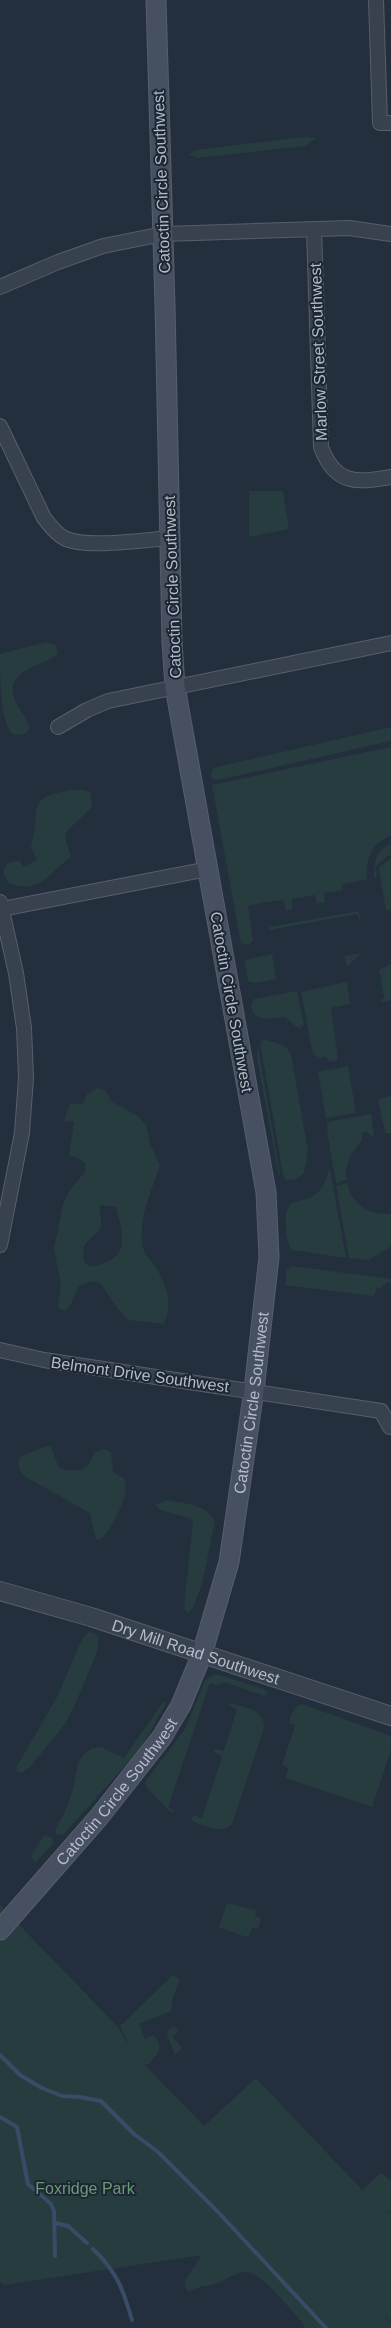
<svg xmlns="http://www.w3.org/2000/svg" width="391" height="2328" viewBox="0 0 391 2328" font-family="Arial,sans-serif">
  <style>
    .green { fill: #263c3f; fill-rule: evenodd }
    .lines { fill: none; stroke-linecap: round; stroke-linejoin: round }
    .stream { stroke: #394c67; stroke-width: 4 }
    .minor-casing { stroke: #565f6c; stroke-width: 16 }
    .tertiary-casing { stroke: #565f6c; stroke-width: 20 }
    .secondary-casing { stroke: #565f6c; stroke-width: 21 }
    .minor { stroke: #38414e; stroke-width: 14 }
    .tertiary { stroke: #38414e; stroke-width: 18 }
    .secondary { stroke: #465061; stroke-width: 19 }
    .labels { text-anchor: middle; stroke-width: 4; stroke-linejoin: round; paint-order: stroke }
    .street-label { font-size: 16px; fill: #b4bcc9; stroke: #1d2633 }
    .park-label { font-size: 16px; fill: #6b9a76; stroke: #1d2633 }
  </style>
  <rect width="100%" height="100%" fill="#242f3e"/>
  <path class="green" d="M 303,137 L 316,138 L 305,146 L 198,158 L 189,155 L 195,150 Z
    M 249,491 L 283,491 L 289,529 L 249,537 Z
    M 47,642 L 55,645 L 58,654 C 43,666 5,670 14,697 C 17,708 27,717 30,728 L 26,733 C 23,734 18,735 15,735 C 0,730 0,670 0,654 Z
    M 391,727 L 391,741 L 218,780 L 212,779 L 211,775 L 213,769 L 217,767 Z
    M 391,747 L 391,836 C 371,842 366,860 367,879 L 342,884 L 343,890 L 324,893 L 325,903 L 317,903 L 315,895 L 292,899 L 292,909 L 286,911 L 283,900 L 260,903 L 248,906 L 253,941 L 249,945 L 241,943 L 212,785 Z
    M 72,790 L 84,790 L 91,793 L 92,807 L 67,831 L 65,837 L 71,857 C 49,872 39,896 8,883 L 3,872 C 6,863 10,861 20,861 L 24,867 L 37,860 L 31,847 C 42,810 23,797 72,790 Z
    M 391,844 L 391,855 L 387,856 L 375,867 L 377,877 L 374,878 C 374,863 376,850 391,844 Z
    M 391,858 L 391,909 L 386,910 L 379,868 Z
    M 359,911 L 361,923 L 357,914 L 270,930 L 269,927 Z
    M 361,953 L 348,966 L 347,966 L 344,956 Z
    M 272,954 L 276,979 L 255,983 L 248,981 L 245,960 Z
    M 391,964 L 391,1000 L 382,1002 L 381,999 L 384,998 L 379,970 Z
    M 347,982 L 350,1004 L 331,1008 L 338,1060 L 329,1062 L 325,1056 L 320,1058 L 313,1054 L 301,992 Z
    M 297,991 L 304,1025 L 299,1029 L 285,1017 C 271,1019 252,1023 251,1004 L 254,999 Z
    M 264,1039 L 285,1046 L 291,1054 L 308,1151 L 304,1173 L 297,1179 L 286,1180 L 283,1174 L 260,1043 Z
    M 258,1046 L 280,1174 L 279,1176 L 257,1058 Z
    M 348,1066 L 356,1113 L 326,1118 L 318,1072 Z
    M 98,1088 L 105,1090 L 112,1102 L 138,1116 L 146,1125 L 150,1144 L 160,1165 C 152,1192 137,1217 143,1247 C 144,1257 150,1258 155,1266 C 167,1285 173,1303 164,1324 L 128,1320 C 123,1314 117,1308 112,1301 C 101,1284 100,1275 78,1287 L 70,1306 L 65,1311 L 58,1307 L 61,1285 L 54,1249 L 63,1205 L 69,1191 L 85,1172 L 85,1163 L 78,1158 L 69,1155 L 74,1122 L 64,1121 L 70,1104 L 83,1104 L 87,1094 ZM 100,1205 L 116,1207 C 124,1240 131,1259 90,1267 L 84,1262 C 81,1236 90,1245 100,1228 C 103,1223 99,1212 100,1205 Z
    M 391,1096 L 391,1133 L 385,1133 L 378,1099 Z
    M 371,1114 L 374,1135 L 372,1136 L 367,1132 L 362,1133 L 362,1141 C 350,1152 345,1165 346,1180 L 336,1183 L 328,1137 L 327,1122 Z
    M 329,1169 L 330,1170 L 346,1258 L 292,1250 C 285,1243 282,1209 292,1203 C 296,1200 302,1201 307,1199 C 321,1194 326,1182 329,1169 Z
    M 347,1183 C 352,1205 370,1215 391,1214 L 391,1246 L 369,1260 L 349,1258 L 336,1186 Z
    M 292,1266 L 391,1279 L 391,1283 L 387,1282 L 380,1289 L 377,1287 L 374,1296 L 285,1285 L 287,1269 Z
    M 46,1446 L 51,1447 L 59,1468 C 67,1471 80,1472 87,1466 C 90,1463 92,1456 95,1452 L 105,1449 L 111,1453 L 113,1472 C 116,1474 121,1476 123,1478 C 133,1493 111,1527 102,1539 L 96,1540 L 90,1513 L 24,1476 C 19,1470 17,1465 20,1457 Z
    M 168,1500 C 184,1504 208,1504 215,1522 L 202,1584 L 192,1610 L 187,1613 L 184,1608 L 193,1522 L 190,1518 L 160,1510 L 155,1505 Z
    M 88,1632 L 95,1633 L 99,1639 L 97,1652 L 74,1707 L 65,1724 L 30,1767 L 23,1772 L 18,1772 L 16,1768 L 58,1695 L 82,1639 Z
    M 216,1674 L 264,1689 L 268,1693 L 264,1696 L 224,1682 L 218,1686 L 210,1683 L 168,1807 L 176,1811 L 170,1812 L 147,1788 L 145,1782 L 185,1729 L 205,1680 Z
    M 163,1702 L 166,1704 L 141,1748 L 63,1835 L 56,1834 L 56,1827 L 63,1816 L 72,1793 L 78,1764 L 84,1754 L 92,1748 L 101,1747 L 124,1758 Z
    M 231,1703 C 245,1708 265,1709 264,1728 L 232,1824 C 222,1835 206,1826 194,1822 L 192,1819 L 193,1815 L 202,1818 L 222,1757 L 213,1751 L 216,1749 L 224,1751 L 225,1747 L 237,1709 L 228,1705 Z
    M 302,1704 L 391,1736 L 391,1750 L 372,1807 L 285,1778 L 289,1768 L 282,1765 L 295,1726 L 289,1723 C 291,1714 293,1707 302,1704 Z
    M 44,1835 L 52,1838 L 54,1843 L 35,1863 L 31,1856 Z
    M 227,1903 L 256,1910 L 255,1916 L 261,1918 L 258,1929 L 252,1927 L 249,1936 L 246,1937 L 219,1927 Z
    M 0,1905 L 118,2027 L 130,2047 L 120,2026 L 173,1975 L 180,1979 L 173,1997 L 171,2011 L 139,2024 L 145,2039 L 154,2035 C 164,2047 158,2054 149,2064 L 144,2064 L 204,2126 L 256,2078 L 362,2190 L 381,2173 L 391,2181 L 391,2209 L 387,2214 L 391,2211 L 391,2321 L 383,2316 L 391,2323 L 391,2328 L 305,2328 L 302,2322 C 290,2310 264,2275 248,2272 C 237,2270 226,2281 215,2284 C 206,2287 198,2285 190,2292 L 186,2289 L 184,2282 L 202,2255 L 4,2285 L 0,2281 Z
    M 174,2026 L 179,2030 L 173,2037 L 182,2048 L 175,2055 L 167,2035 L 169,2029 Z"/>
  <g class="lines">
    <path class="stream" d="M 0,2055 L 20,2075 L 42,2088 L 62,2096 L 80,2097 L 101,2101 L 134,2134 L 158,2152 L 218,2212 L 326,2328
      M 0,2117 L 17,2127 L 28,2184 L 51,2204 L 54,2211 L 55,2256
      M 55,2223 L 68,2226 L 87,2243
      M 93,2249 C 117,2272 123,2289 132,2320"/>
    <g class="minor-casing">
      <path id="minor" d="M 376,0 L 380,123 L 391,123
        M 314,230 L 321,447 C 335,485 357,483 391,477
        M 0,287 L 58,262 L 103,246 L 163,234 L 349,228 L 391,234
        M 0,426 L 44,518 C 50,525 55,533 64,538 C 86,549 144,540 170,538
        M 58,727 L 87,710 L 108,701 L 391,643
        M 0,902 L 16,973 L 24,1028 L 26,1078 L 22,1133 L 0,1245
        M 2,909 L 208,869
        M 0,1350 L 44,1360 L 381,1411 L 390,1427"/>
    </g>
    <g class="tertiary-casing">
      <g id="tertiary">
        <path id="s1" d="M 0,1591 L 91,1617 L 391,1716"/>
      </g>
    </g>
    <g class="secondary-casing">
      <g id="secondary">
        <path id="s2" d="M 0,1930 L 99,1817 L 162,1737 L 181,1705 L 202,1654 L 229,1562 L 254,1390 L 269,1257 L 266,1192 L 175,687 L 172,642 L 165,305 L 156,0"/>
      </g>
    </g>
    <use href="#minor" class="minor"/>
    <use href="#tertiary" class="tertiary"/>
    <use href="#secondary" class="secondary"/>
  </g>
  <g class="labels">
    <g class="street-label">
      <text transform="translate(161 182) rotate(-92)" y="6">Catoctin Circle Southwest</text>
      <text transform="translate(318 352) rotate(-92)" y="6">Marlow Street Southwest</text>
      <text transform="translate(172 587) rotate(-92)" y="6">Catoctin Circle Southwest</text>
      <text transform="translate(232 1002) rotate(80)" y="6">Catoctin Circle Southwest</text>
      <text transform="translate(140 1374) rotate(8)" y="6">Belmont Drive Southwest</text>
      <text dy="6" stroke="none"><textPath href="#s2" startOffset="601">Catoctin Circle Southwest</textPath></text>
      <text dy="6" stroke="none"><textPath href="#s1" startOffset="205">Dry Mill Road Southwest</textPath></text>
      <text dy="6" stroke="none"><textPath href="#s2" startOffset="181">Catoctin Circle Southwest</textPath></text>
    </g>
    <g class="park-label">
      <text x="85" y="2194">Foxridge Park</text>
    </g>
  </g>
</svg>
